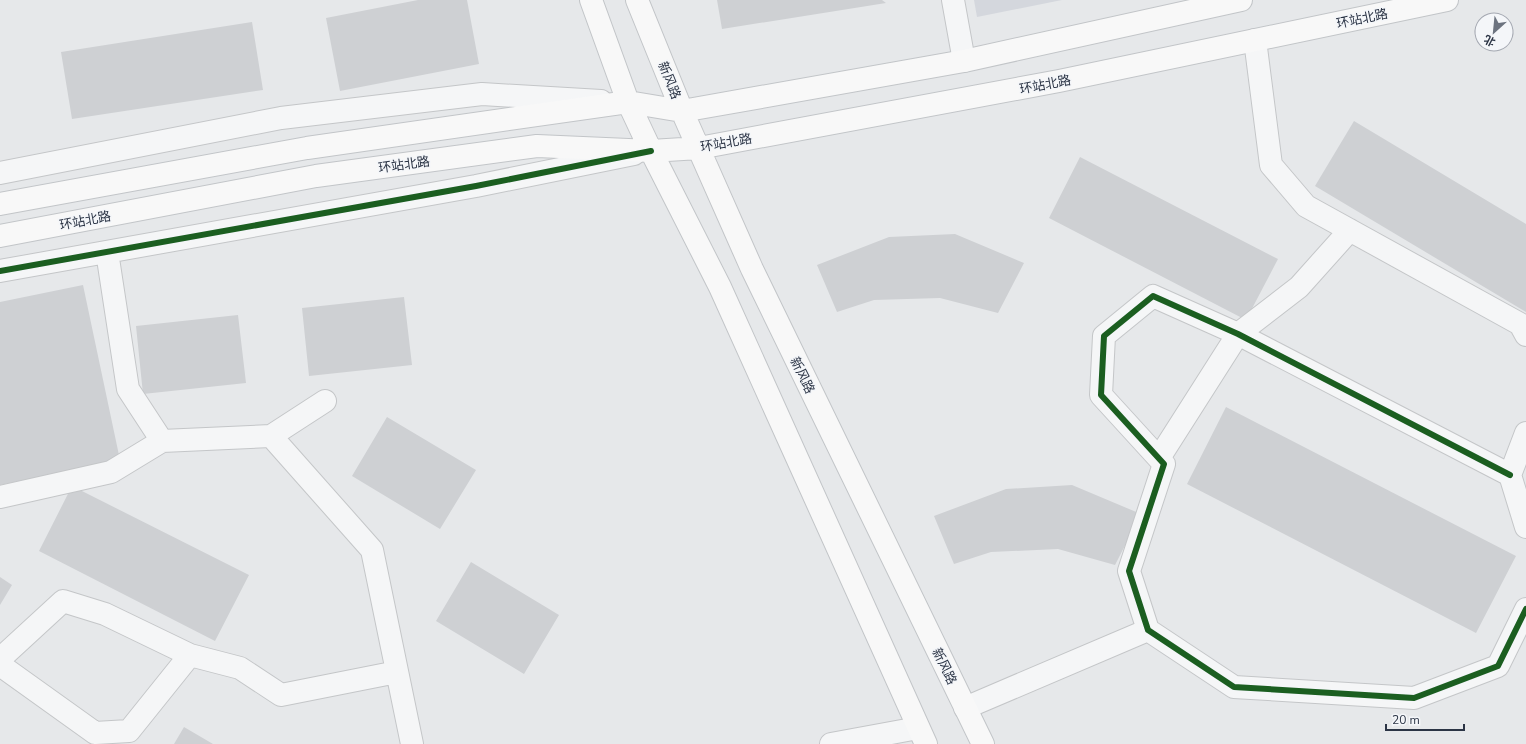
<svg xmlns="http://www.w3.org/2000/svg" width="1526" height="744" viewBox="0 0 1526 744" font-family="'Nunito Sans','Noto Sans SC',sans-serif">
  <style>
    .built { fill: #d4d7dd }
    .building { fill: #ced0d3 }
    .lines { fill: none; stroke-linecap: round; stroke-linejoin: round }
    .minor-casing { stroke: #c4c6c8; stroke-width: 24 }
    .major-casing { stroke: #c2c5c8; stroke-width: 24 }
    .minor { stroke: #f5f6f7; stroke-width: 22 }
    .major { stroke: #f8f8f8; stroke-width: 22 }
    .cycleway-casing { stroke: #f4f6f9; stroke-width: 8 }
    .cycleway { stroke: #1b5e20; stroke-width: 6 }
    .labels { text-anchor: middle; stroke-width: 3; stroke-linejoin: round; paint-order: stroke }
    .street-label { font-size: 13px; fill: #2b3445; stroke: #f4f6f9 }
  </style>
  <rect width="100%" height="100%" fill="#e6e8ea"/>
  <path class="built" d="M 974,0 L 1062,0 L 977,17 Z"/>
  <path class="building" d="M 418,0 L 467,0 L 479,64 L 340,91 L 326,18 Z
    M 717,0 L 882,0 L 886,3 L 722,29 Z
    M 252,22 L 263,90 L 72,119 L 61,52 Z
    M 1354,121 L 1526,224 L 1526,312 L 1315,186 Z
    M 1080,157 L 1278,259 L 1246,320 L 1049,218 Z
    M 955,234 L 1024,263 L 998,313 L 940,298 L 874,300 L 837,312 L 817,265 L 889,237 Z
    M 83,285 L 120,460 L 0,485 L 0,302 Z
    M 404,297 L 412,365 L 309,376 L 302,308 Z
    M 238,315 L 246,383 L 143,394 L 136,326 Z
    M 1226,407 L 1516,556 L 1476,633 L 1187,484 Z
    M 387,417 L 476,470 L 440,529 L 352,476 Z
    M 1072,485 L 1141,514 L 1115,565 L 1058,549 L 991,552 L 954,564 L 934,516 L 1006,489 Z
    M 72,486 L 249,575 L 215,641 L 39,551 Z
    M 471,562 L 559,615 L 524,674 L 436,621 Z
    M 0,577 L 12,585 L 0,605 Z
    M 184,727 L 213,744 L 174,744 Z"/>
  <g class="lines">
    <g class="minor-casing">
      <path id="minor" d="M 953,0 L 964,61
        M 1255,40 L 1271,165 L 1306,206 L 1520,324 L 1526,335
        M 0,173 L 281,118 L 482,94 L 601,101
        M 107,252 L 128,389 L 162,441 L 271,436 L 372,550 L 412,744
        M 0,271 L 476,186 L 634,154
        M 1526,433 L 1510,475 L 1526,527
        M 271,436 L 325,401
        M 1159,458 L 1238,334 L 1299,287 L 1350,230
        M 1510,475 L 1238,334 L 1153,296 L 1104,336 L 1101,395 L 1164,464 L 1129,571 L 1148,630 L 1234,687 L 1414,698 L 1498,666 L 1526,609
        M 0,497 L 111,472 L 162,441
        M 0,659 L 63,601 L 105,614 L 190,655
        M 0,665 L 95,733 L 129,731 L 190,655 L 240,668 L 281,695 L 397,672
        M 965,708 L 1148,630
        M 831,744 L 918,728"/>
    </g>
    <g class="major-casing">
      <path id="major" d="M 591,0 L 628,102 L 651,151 L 720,287 L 926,744
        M 637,0 L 682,111 L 752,269 L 983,744
        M 0,204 L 307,148 L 628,102 L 682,111 L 964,61 L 1241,0
        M 0,236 L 316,176 L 537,146 L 651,151 L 699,148 L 1059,81 L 1447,0"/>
    </g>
    <use href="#minor" class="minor"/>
    <use href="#major" class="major"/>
    <g class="cycleway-casing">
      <path id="cycleway" d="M 0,271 L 476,186 L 651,151
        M 1510,475 L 1238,334 L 1153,296 L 1104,336 L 1101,395 L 1164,464 L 1129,571 L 1148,630 L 1234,687 L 1414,698 L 1498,666 L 1526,609"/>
    </g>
    <use href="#cycleway" class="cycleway"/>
  </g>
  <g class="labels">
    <g class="street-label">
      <text transform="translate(1362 18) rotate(-12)" y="5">环站北路</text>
      <text transform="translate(670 80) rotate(68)" y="5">新风路</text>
      <text transform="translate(1045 84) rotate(-11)" y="5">环站北路</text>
      <text transform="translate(726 142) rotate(-10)" y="5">环站北路</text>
      <text transform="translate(404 164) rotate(-8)" y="5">环站北路</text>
      <text transform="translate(85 220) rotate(-11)" y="5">环站北路</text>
      <text transform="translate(803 375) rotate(64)" y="5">新风路</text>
      <text transform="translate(945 666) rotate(64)" y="5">新风路</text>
    </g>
  </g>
  <g transform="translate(1494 32) rotate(207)"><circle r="19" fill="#f4f6f9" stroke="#a4a8b1"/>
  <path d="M0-3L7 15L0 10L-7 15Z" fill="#6c737f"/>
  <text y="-6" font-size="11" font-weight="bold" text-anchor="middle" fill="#2b3445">北</text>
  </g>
  <path d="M1386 724v6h78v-6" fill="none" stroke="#2b3445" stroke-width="2"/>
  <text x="1392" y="724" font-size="12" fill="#2b3445" stroke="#f4f6f9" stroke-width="3" paint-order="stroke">20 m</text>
</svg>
